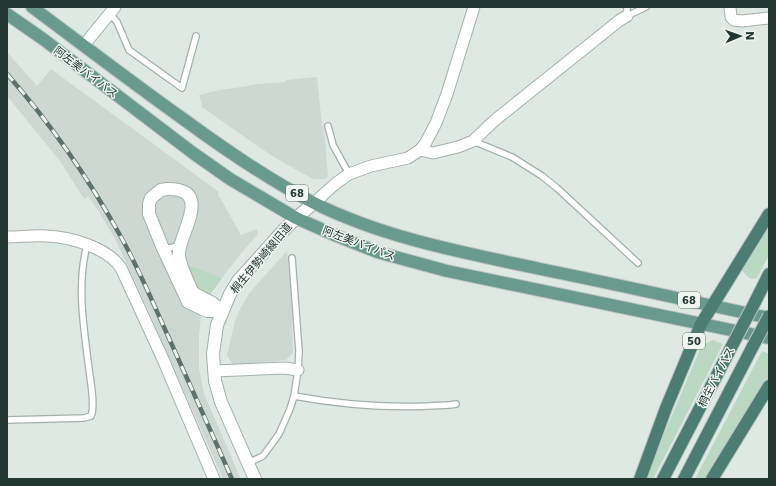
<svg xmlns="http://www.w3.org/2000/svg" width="776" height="486" viewBox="0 0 776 486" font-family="'DejaVu Sans','Noto Sans JP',sans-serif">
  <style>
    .built { fill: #ced8d3 }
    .green { fill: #bad8c2 }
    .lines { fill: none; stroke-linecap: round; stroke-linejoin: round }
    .service-casing { stroke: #a3b0ab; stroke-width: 8 }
    .minor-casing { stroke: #a3b0ab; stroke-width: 13 }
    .tertiary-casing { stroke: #a3b0ab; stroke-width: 14 }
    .primary-casing { stroke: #bdc3c1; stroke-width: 14 }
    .trunk-casing { stroke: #bdc3c1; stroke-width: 14 }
    .service { stroke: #fff; stroke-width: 5.5 }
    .minor { stroke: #fff; stroke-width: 11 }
    .tertiary { stroke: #fff; stroke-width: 12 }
    .primary { stroke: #689a8d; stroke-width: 12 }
    .trunk { stroke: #4c7d72; stroke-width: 12 }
    .rail-casing { stroke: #5c736d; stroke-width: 4.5 }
    .rail { stroke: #eff6f2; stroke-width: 3; stroke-dasharray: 9; stroke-linecap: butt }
    .trunk-bridge-casing { stroke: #bdc3c1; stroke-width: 14; stroke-linecap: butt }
    .trunk-bridge { stroke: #4c7d72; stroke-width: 12 }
    .labels { text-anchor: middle; stroke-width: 3; stroke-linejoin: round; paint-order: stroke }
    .shield { fill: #eff6f2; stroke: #60706b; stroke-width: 1 }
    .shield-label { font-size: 10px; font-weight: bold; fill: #223731 }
    .street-label { font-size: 11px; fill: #223731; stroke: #eff6f2 }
  </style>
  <rect width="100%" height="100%" fill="#dfe9e4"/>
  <path class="built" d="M 7,52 L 37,86 L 51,69 L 219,192 L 218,194 L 241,235 L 257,229 L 258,234 L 238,257 L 211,293 L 201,315 L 199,336 L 199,368 L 204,394 L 241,479 L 223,479 L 150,314 L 115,239 L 99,212 L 88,196 L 84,199 L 60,161 L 7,96 Z
    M 317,77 L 322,126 L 324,127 L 328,176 L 325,179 L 313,179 L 277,159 L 256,145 L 202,107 L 202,105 L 199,95 L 219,90 L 249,86 L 249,85 L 285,82 L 286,80 Z
    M 287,251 L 292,304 L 293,353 L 286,360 L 233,365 L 227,355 L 235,321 L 241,307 L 250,292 Z"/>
  <path class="green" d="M 769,225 L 769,255 L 757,278 C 749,281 746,275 742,270 Z
    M 186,264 L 222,278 L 210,295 L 198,290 Z
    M 713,340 L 723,344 L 653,479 L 645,479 L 703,342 L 707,343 Z
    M 762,351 L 769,354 L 769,379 L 707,479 L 695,479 Z"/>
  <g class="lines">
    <g class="service-casing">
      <path id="service" d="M 627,7 L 627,16 L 646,7
        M 110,14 L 117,22 L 129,50 L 182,88 L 196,36
        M 328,126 L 333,145 L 349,174
        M 473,141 L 512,157 L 542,176 L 557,188 L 638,263
        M 163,247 C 170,249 174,247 181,244
        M 294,396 C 338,404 383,408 428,406 C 437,405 447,406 456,404
        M 7,420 L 84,418 L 91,416 C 96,405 89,374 88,361 C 83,323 77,283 87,245
        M 248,463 L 263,456 L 279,434 L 290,409 L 294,396 L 298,370 L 299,351 L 292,258"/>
    </g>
    <g class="minor-casing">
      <path id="minor" d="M 730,7 L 731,17 L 734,20 L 742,21 L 769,18
        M 84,45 L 115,7
        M 420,150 L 433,153 L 458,147 L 473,141 L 495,120 L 620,20 L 627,16
        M 314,203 L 335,184 L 349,174 L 371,166 L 408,158 L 420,150 L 425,144 L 436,123 L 447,94 L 474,7
        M 7,237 C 20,237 34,235 47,236 C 71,237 108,248 121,268 L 162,357 L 214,479
        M 214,371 L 285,368 L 298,370"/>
    </g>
    <g class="tertiary-casing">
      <path id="tertiary" d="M 167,189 C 213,188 181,231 179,252 C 178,263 188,281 192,291 L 195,294 L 211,302 L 222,311 L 207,311 L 188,302 L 162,246 L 149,214 L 149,204 L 151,198 L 161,190 Z
        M 255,479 L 221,402 L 215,381 L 213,354 L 217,325 L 230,294 L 238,281 L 281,233 L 296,218 L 314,203"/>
    </g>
    <g class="primary-casing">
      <path id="primary" d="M 32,7 C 83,45 134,84 186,121 C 227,151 269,180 314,203 C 386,239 467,253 545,270 C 620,285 694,302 769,318
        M 7,14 L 43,39 L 193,153 L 230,179 L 296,218 L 337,236 L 377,252 L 447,271 L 769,338"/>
    </g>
    <g class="trunk-casing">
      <path id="trunk" d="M 755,302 L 769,274
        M 640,479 L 666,408 L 701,324 L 769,214
        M 663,479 L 734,342
        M 684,479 L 753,346
        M 712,479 L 769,386"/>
    </g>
    <use href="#service" class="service"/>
    <use href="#minor" class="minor"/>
    <use href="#tertiary" class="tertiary"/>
    <use href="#primary" class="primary"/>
    <use href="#trunk" class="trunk"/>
    <g class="rail-casing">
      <path id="rail" d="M 7,74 C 51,124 89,179 121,237 C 139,269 153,303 168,336 C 189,383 211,431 232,479"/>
    </g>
    <use href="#rail" class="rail"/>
    <g class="trunk-bridge-casing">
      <path id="trunk-bridge" d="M 734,342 L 755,302
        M 753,346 L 769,316"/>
    </g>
    <use href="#trunk-bridge" class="trunk-bridge"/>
  </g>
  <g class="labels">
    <g class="shield">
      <rect x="286" y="185" width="22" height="16" rx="3"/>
      <rect x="678" y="292" width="22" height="16" rx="3"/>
      <rect x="683" y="333" width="22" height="16" rx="3"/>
    </g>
    <g class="shield-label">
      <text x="297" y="197">68</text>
      <text x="689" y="304">68</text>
      <text x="694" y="345">50</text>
    </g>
    <g class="street-label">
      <text transform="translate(86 72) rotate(37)" y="4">阿左美バイパス</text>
      <text transform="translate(359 243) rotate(21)" y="4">阿左美バイパス</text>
      <text transform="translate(261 258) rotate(-50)" y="4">桐生伊勢崎線旧道</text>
      <text transform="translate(716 377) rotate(-63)" y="4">桐生バイパス</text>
    </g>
  </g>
  <rect width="776" height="486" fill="none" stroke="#223731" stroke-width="16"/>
  <g transform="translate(740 36) rotate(88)" stroke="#eff6f2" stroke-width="3" paint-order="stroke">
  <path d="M0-3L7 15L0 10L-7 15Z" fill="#223731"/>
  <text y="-6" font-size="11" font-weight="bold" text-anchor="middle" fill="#223731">N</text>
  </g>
</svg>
